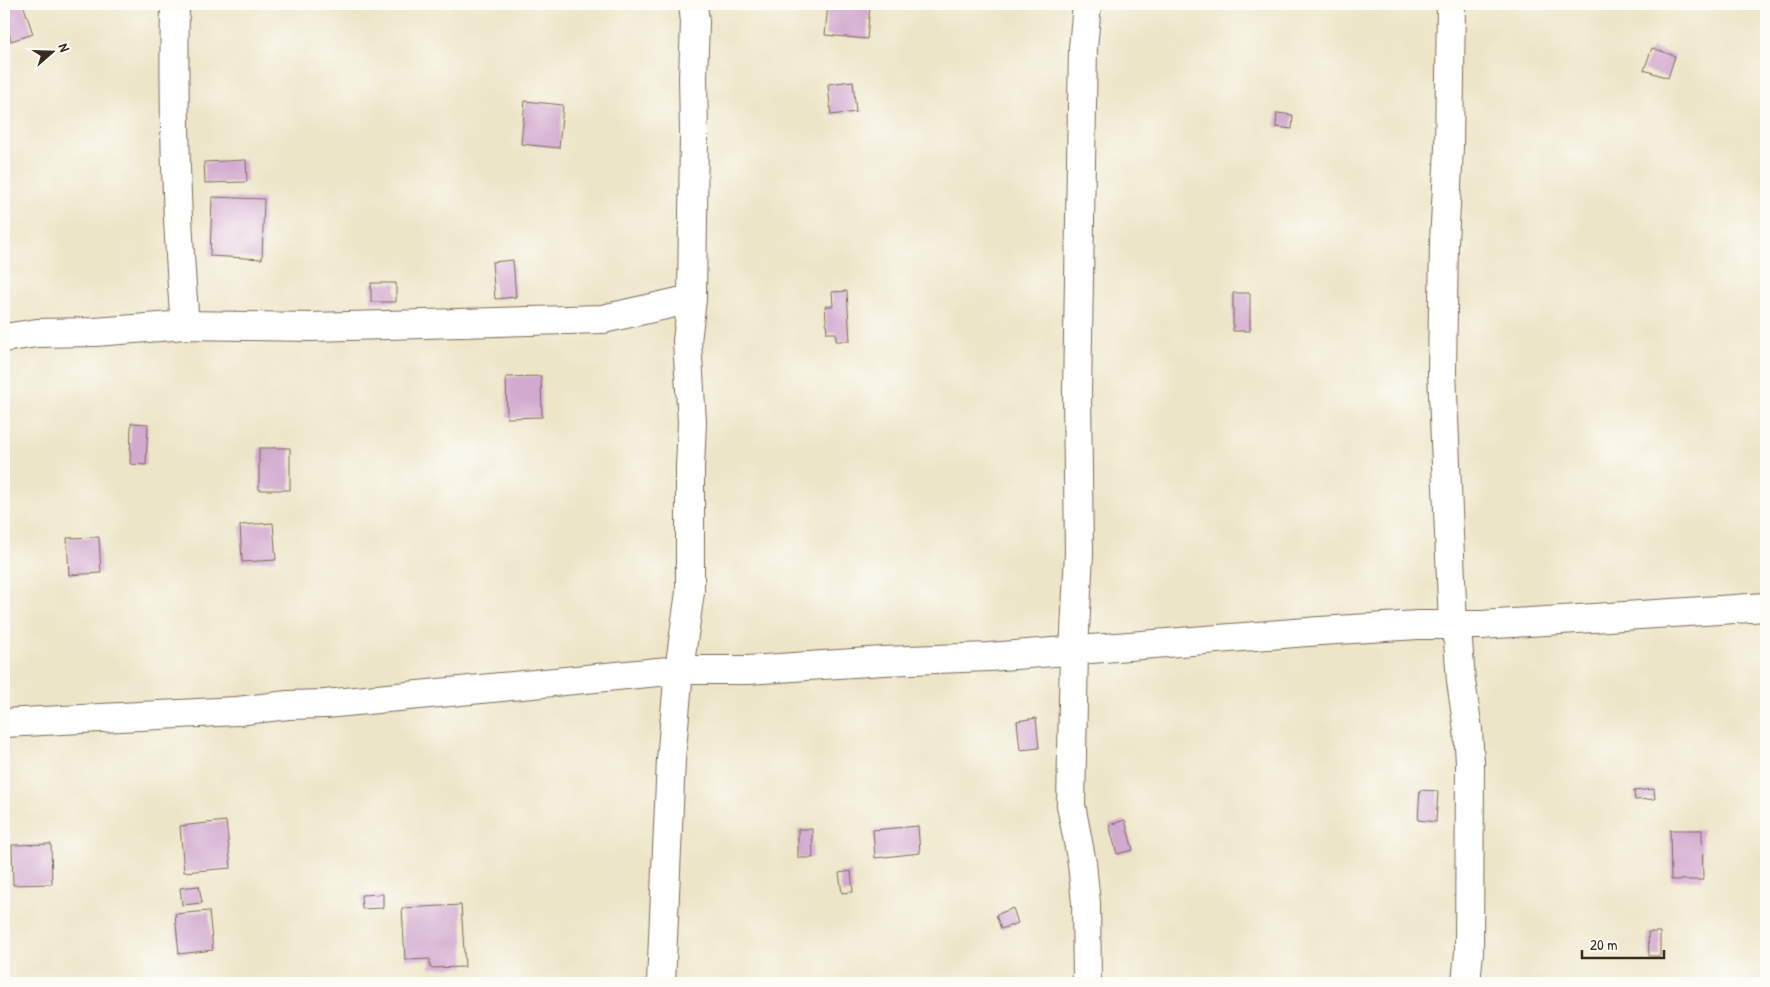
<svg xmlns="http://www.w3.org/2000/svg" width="1770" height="987" viewBox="0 0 1770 987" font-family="'Patrick Hand',sans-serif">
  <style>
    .building { fill: #d2a9cf }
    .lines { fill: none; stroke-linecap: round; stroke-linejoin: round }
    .minor-casing { stroke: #796b59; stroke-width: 30 }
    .minor { stroke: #fff; stroke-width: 28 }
  </style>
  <rect width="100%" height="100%" fill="#fdfcf7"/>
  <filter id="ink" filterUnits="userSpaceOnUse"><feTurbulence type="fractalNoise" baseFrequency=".02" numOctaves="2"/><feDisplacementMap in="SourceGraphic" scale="10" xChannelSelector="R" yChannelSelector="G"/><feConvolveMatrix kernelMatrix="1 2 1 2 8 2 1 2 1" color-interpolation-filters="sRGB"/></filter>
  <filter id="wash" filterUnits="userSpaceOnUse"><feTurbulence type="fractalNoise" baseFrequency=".0096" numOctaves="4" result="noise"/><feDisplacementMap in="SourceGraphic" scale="20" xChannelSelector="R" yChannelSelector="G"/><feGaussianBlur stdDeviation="1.12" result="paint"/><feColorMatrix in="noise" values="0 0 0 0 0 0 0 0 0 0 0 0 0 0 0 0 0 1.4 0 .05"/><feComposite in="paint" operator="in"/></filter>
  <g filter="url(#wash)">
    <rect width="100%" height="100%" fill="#ede5c7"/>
    <g id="blocks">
      <path class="building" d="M 4,4 L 23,4 L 33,34 L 11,41 L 4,17 Z
        M 828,4 L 870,4 L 867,39 L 825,35 Z
        M 1652,48 L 1675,56 L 1668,78 L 1644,70 Z
        M 853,81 L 856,112 L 831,115 L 828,84 Z
        M 525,101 L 563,105 L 559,148 L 521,144 Z
        M 1277,113 L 1293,115 L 1292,129 L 1276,127 Z
        M 246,160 L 247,182 L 205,183 L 204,162 Z
        M 212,197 L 264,199 L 262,259 L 210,256 Z
        M 513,260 L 516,297 L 495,299 L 492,262 Z
        M 371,283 L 396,283 L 396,302 L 371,302 Z
        M 847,291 L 850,341 L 836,341 L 836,333 L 827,333 L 825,306 L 833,306 L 832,292 Z
        M 1233,293 L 1250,293 L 1250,331 L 1233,331 Z
        M 541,376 L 542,417 L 507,418 L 506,377 Z
        M 131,423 L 148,424 L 146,465 L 130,464 Z
        M 259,448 L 290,448 L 290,490 L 259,490 Z
        M 273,523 L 276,560 L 242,562 L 240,525 Z
        M 99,537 L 101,573 L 69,575 L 67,538 Z
        M 1036,718 L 1039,748 L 1020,750 L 1017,721 Z
        M 1654,789 L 1655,799 L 1635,800 L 1634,791 Z
        M 1420,790 L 1438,791 L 1436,822 L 1418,820 Z
        M 1125,820 L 1133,850 L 1117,854 L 1109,825 Z
        M 226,821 L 231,868 L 184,872 L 180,826 Z
        M 918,826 L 920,853 L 875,858 L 873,830 Z
        M 798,829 L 812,829 L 813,858 L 798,858 Z
        M 1670,830 L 1702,830 L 1703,880 L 1671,880 Z
        M 51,844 L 52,884 L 13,885 L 12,845 Z
        M 851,871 L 853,892 L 842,893 L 839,873 Z
        M 199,886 L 202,903 L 182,905 L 180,888 Z
        M 383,894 L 383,908 L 362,909 L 361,895 Z
        M 461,905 L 465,967 L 430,968 L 430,959 L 405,960 L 402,908 Z
        M 1013,908 L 1018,923 L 1001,929 L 996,915 Z
        M 209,911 L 213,950 L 179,954 L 175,914 Z
        M 1648,932 L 1660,932 L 1660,956 L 1649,956 Z"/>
    </g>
  </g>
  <g filter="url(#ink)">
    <use href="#blocks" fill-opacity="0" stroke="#796b59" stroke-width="1"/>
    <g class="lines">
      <g class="minor-casing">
        <path id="minor" d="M 175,4 C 173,111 176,218 185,325
          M 1451,4 L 1449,148 L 1444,242 L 1442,372 L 1453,625 L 1458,641 L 1461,681 L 1468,730 L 1470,763 L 1469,952 L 1466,983
          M 4,338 L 37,333 L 95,332 L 185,325 L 311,327 L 603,319 L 692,299
          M 4,723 L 237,711 L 288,705 L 325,704 L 679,670 L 748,670 L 883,661 L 989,657 L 1320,631 L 1418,625 L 1481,625 L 1766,607
          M 661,983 L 671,760 L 679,670 L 690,592 L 690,467 L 692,422 L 687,341 L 692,299 L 694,134 L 693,77 L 695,22 L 693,4
          M 1087,983 L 1086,903 L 1082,863 L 1071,805 L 1074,651 L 1079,553 L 1077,393 L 1083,48 L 1087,4"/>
      </g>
      <use href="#minor" class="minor"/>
    </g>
  </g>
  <rect width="1770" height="987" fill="none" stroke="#fdfcf7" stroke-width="20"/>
  <g transform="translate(52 52) rotate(70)" stroke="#fdfcf7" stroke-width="4" paint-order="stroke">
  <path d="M0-4L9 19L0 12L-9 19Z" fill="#3b2a1e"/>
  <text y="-8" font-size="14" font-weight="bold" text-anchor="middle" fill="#3b2a1e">N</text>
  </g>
  <path d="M1582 950v8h82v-8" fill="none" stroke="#3b2a1e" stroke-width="2.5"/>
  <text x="1590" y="950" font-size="15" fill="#3b2a1e" stroke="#fdfcf7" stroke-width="4" paint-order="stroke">20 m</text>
</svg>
